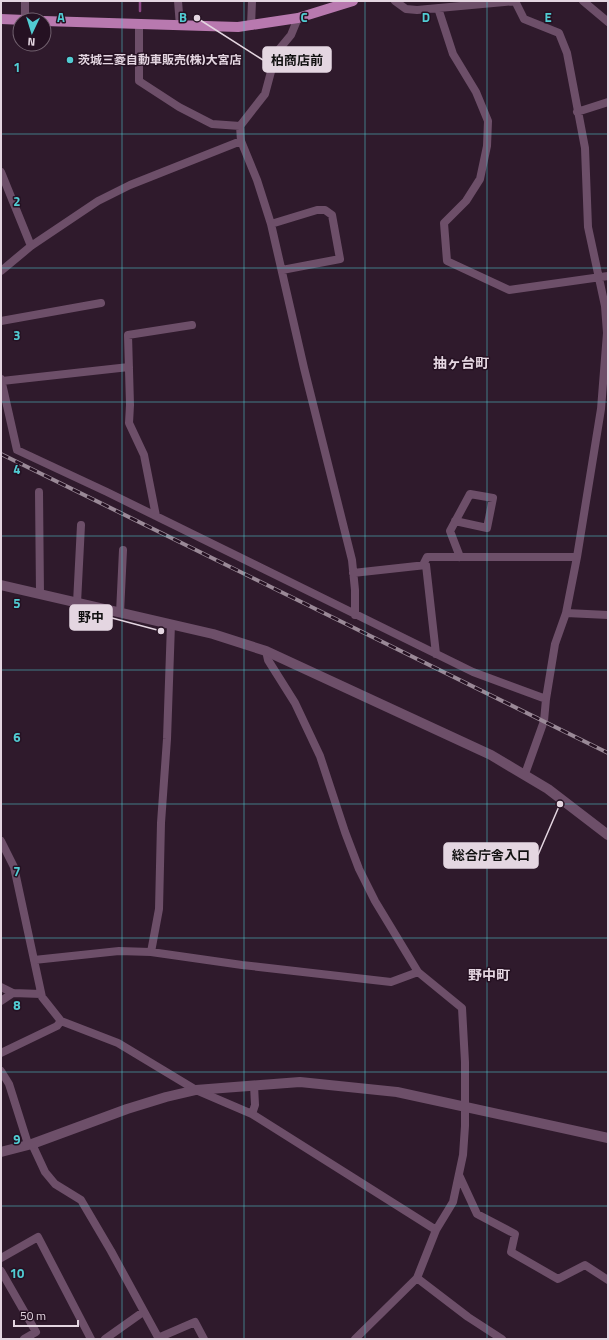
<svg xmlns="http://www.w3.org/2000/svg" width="609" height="1340" viewBox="0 0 609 1340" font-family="'Titillium Web','Noto Sans JP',sans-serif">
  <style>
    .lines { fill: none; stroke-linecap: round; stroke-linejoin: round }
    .stream { stroke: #8d4785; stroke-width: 2.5 }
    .minor { stroke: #6d4f69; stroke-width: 8 }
    .tertiary { stroke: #6d4f69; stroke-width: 10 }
    .primary { stroke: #b879af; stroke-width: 10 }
    .rail-casing { stroke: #9a8997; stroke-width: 4 }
    .rail { stroke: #251122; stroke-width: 2.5; stroke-dasharray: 8; stroke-linecap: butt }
    .grid { fill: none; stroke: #51ccd3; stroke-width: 1; stroke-opacity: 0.55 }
    .poi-dot { fill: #51ccd3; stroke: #251122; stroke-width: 1.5 }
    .labels { text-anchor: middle; stroke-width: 3; stroke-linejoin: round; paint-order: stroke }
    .poi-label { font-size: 12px; font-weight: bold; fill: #e4d6e1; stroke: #251122; text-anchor: start }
    .quarter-label { font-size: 14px; font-weight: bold; fill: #e4d6e1; stroke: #251122 }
    .grid-label { font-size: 13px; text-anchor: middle; font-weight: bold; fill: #51ccd3; stroke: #251122; stroke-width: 3; stroke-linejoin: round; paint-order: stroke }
    .leader { fill: none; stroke: #e4d6e1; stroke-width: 1.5 }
    .callout-dot { fill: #e4d6e1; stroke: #251122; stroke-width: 1.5 }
    .callout { fill: #e4d6e1; stroke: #e4d6e1; stroke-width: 1.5 }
    .callout-label { font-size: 13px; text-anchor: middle; font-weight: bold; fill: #111 }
  </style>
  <rect width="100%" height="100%" fill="#2f1a2c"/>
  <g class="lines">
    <path class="stream" d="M 140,11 L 140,1"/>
    <path class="minor" d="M 25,1 L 25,20
      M 178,1 L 180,26
      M 395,1 L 406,9 L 417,10 L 515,1
      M 515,1 L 524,19 L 559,33 L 567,53 L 585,148 L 588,227 L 605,306 L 607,333 L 601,409 L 577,557 L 566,613 L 555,644 L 546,699 L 544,721 L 525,774
      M 583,1 L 608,22
      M 438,8 L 453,54 L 476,92 L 488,121 L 487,146 L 480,179 L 466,201 L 444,223 L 447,261 L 509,290 L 608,276
      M 298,18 L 291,35 L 276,53 L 265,94 L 240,126 L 241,141 L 257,180 L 271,224 L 304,368 L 352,560 L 355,590 L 355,615
      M 139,24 L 139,81 L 179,107 L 212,124 L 240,126
      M 251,26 L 252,1
      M 577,112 L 608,102
      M 1,172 L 31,246
      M 271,224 L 317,210 L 325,210 L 332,215 L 340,259 L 282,270
      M 1,271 L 31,246 L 98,201 L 130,185 L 241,141
      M 1,321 L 101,303
      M 1,379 L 17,450 L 107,492 L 473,672 L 546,699
      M 2,381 L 129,367
      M 39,492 L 40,594
      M 156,516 L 144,455 L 129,423 L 130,405 L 128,335 L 192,325
      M 455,521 L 487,528 L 493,498 L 470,494 L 450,531 L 460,557
      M 423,565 L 427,557 L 577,557
      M 353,573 L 426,565 L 436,654
      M 77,603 L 81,525
      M 120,613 L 123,550
      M 566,613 L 608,615
      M 266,651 L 268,660 L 295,703 L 320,756 L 345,832 L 359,869 L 375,901 L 418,972 L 462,1008 L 465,1062 L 465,1126 L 463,1155 L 453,1202 L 436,1230 L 417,1278 L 355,1339
      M 1,841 L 14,867 L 42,997 L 61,1021 L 118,1043 L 196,1090 L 252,1114 L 436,1230
      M 151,952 L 159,909 L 161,823 L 167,739 L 171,624
      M 34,960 L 119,951 L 151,952 L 242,965 L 391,982 L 418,972
      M 1,987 L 13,993 L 41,994
      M 1,1001 L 13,993
      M 1,1053 L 57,1026 L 61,1021
      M 1,1071 L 9,1084 L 28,1144
      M 252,1114 L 255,1105 L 254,1085
      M 32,1144 L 45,1172 L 55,1184 L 81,1200 L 111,1251 L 159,1339
      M 459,1175 L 477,1214 L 515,1234 L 511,1252 L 558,1279 L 585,1265 L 608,1280
      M 1,1258 L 38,1237 L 91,1339
      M 1,1271 L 36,1332 L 24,1339
      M 417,1278 L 468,1317 L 502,1339
      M 158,1338 L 195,1322 L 204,1339
      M 105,1339 L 143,1312"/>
    <path class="tertiary" d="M 1,585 L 213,634 L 266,651 L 491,755 L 548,789 L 608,835
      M 1,1152 L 32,1144 L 127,1109 L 166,1097 L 196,1090 L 300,1082 L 397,1092 L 608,1138"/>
    <path class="primary" d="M 1,19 L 25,20
      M 44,21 L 238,27 L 298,18 L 353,1"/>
    <g class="rail-casing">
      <path id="rail" d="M 1,454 L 608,753"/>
    </g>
    <use href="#rail" class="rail"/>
  </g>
  <path class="grid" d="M 122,1 L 122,1339M 244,1 L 244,1339M 365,1 L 365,1339M 487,1 L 487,1339M 1,134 L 608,134M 1,268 L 608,268M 1,402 L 608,402M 1,536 L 608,536M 1,670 L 608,670M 1,804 L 608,804M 1,938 L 608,938M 1,1072 L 608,1072M 1,1206 L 608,1206"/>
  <circle class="poi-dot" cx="70" cy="60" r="4"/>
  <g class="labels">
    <g class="poi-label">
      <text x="78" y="64">茨城三菱自動車販売(株)大宮店</text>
    </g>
    <g class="quarter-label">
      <text x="461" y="368">抽ヶ台町</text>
      <text x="489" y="980">野中町</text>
    </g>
  </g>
  <g class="grid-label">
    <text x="61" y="22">A</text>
    <text x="183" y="22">B</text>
    <text x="304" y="22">C</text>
    <text x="426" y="22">D</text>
    <text x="548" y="22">E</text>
    <text x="17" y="72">1</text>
    <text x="17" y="206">2</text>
    <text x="17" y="340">3</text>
    <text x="17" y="474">4</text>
    <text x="17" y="608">5</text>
    <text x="17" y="742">6</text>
    <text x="17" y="876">7</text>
    <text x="17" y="1010">8</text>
    <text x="17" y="1144">9</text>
    <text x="17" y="1278">10</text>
  </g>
  <path class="leader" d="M197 18L263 60M161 631L112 618M560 804L538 855"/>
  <g class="callout-dot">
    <circle cx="197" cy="18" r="4"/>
    <circle cx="161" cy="631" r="4"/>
    <circle cx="560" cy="804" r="4"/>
  </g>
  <g class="callout">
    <rect x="263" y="47" width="68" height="25" rx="4"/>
    <rect x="70" y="605" width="42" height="25" rx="4"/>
    <rect x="444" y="843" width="94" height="25" rx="4"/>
  </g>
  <g class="callout-label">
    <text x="297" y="65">柏商店前</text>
    <text x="91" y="622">野中</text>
    <text x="491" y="860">総合庁舎入口</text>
  </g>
  <rect width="609" height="1340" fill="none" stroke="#e4d6e1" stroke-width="4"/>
  <g transform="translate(32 32) rotate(184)"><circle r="19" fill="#251122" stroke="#71606e"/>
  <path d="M0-3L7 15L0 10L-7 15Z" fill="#51ccd3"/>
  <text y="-6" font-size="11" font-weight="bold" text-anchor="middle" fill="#e4d6e1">N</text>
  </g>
  <path d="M14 1320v6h64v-6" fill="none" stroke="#e4d6e1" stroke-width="2"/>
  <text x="20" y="1320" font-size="12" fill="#e4d6e1" stroke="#251122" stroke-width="3" paint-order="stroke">50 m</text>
</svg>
